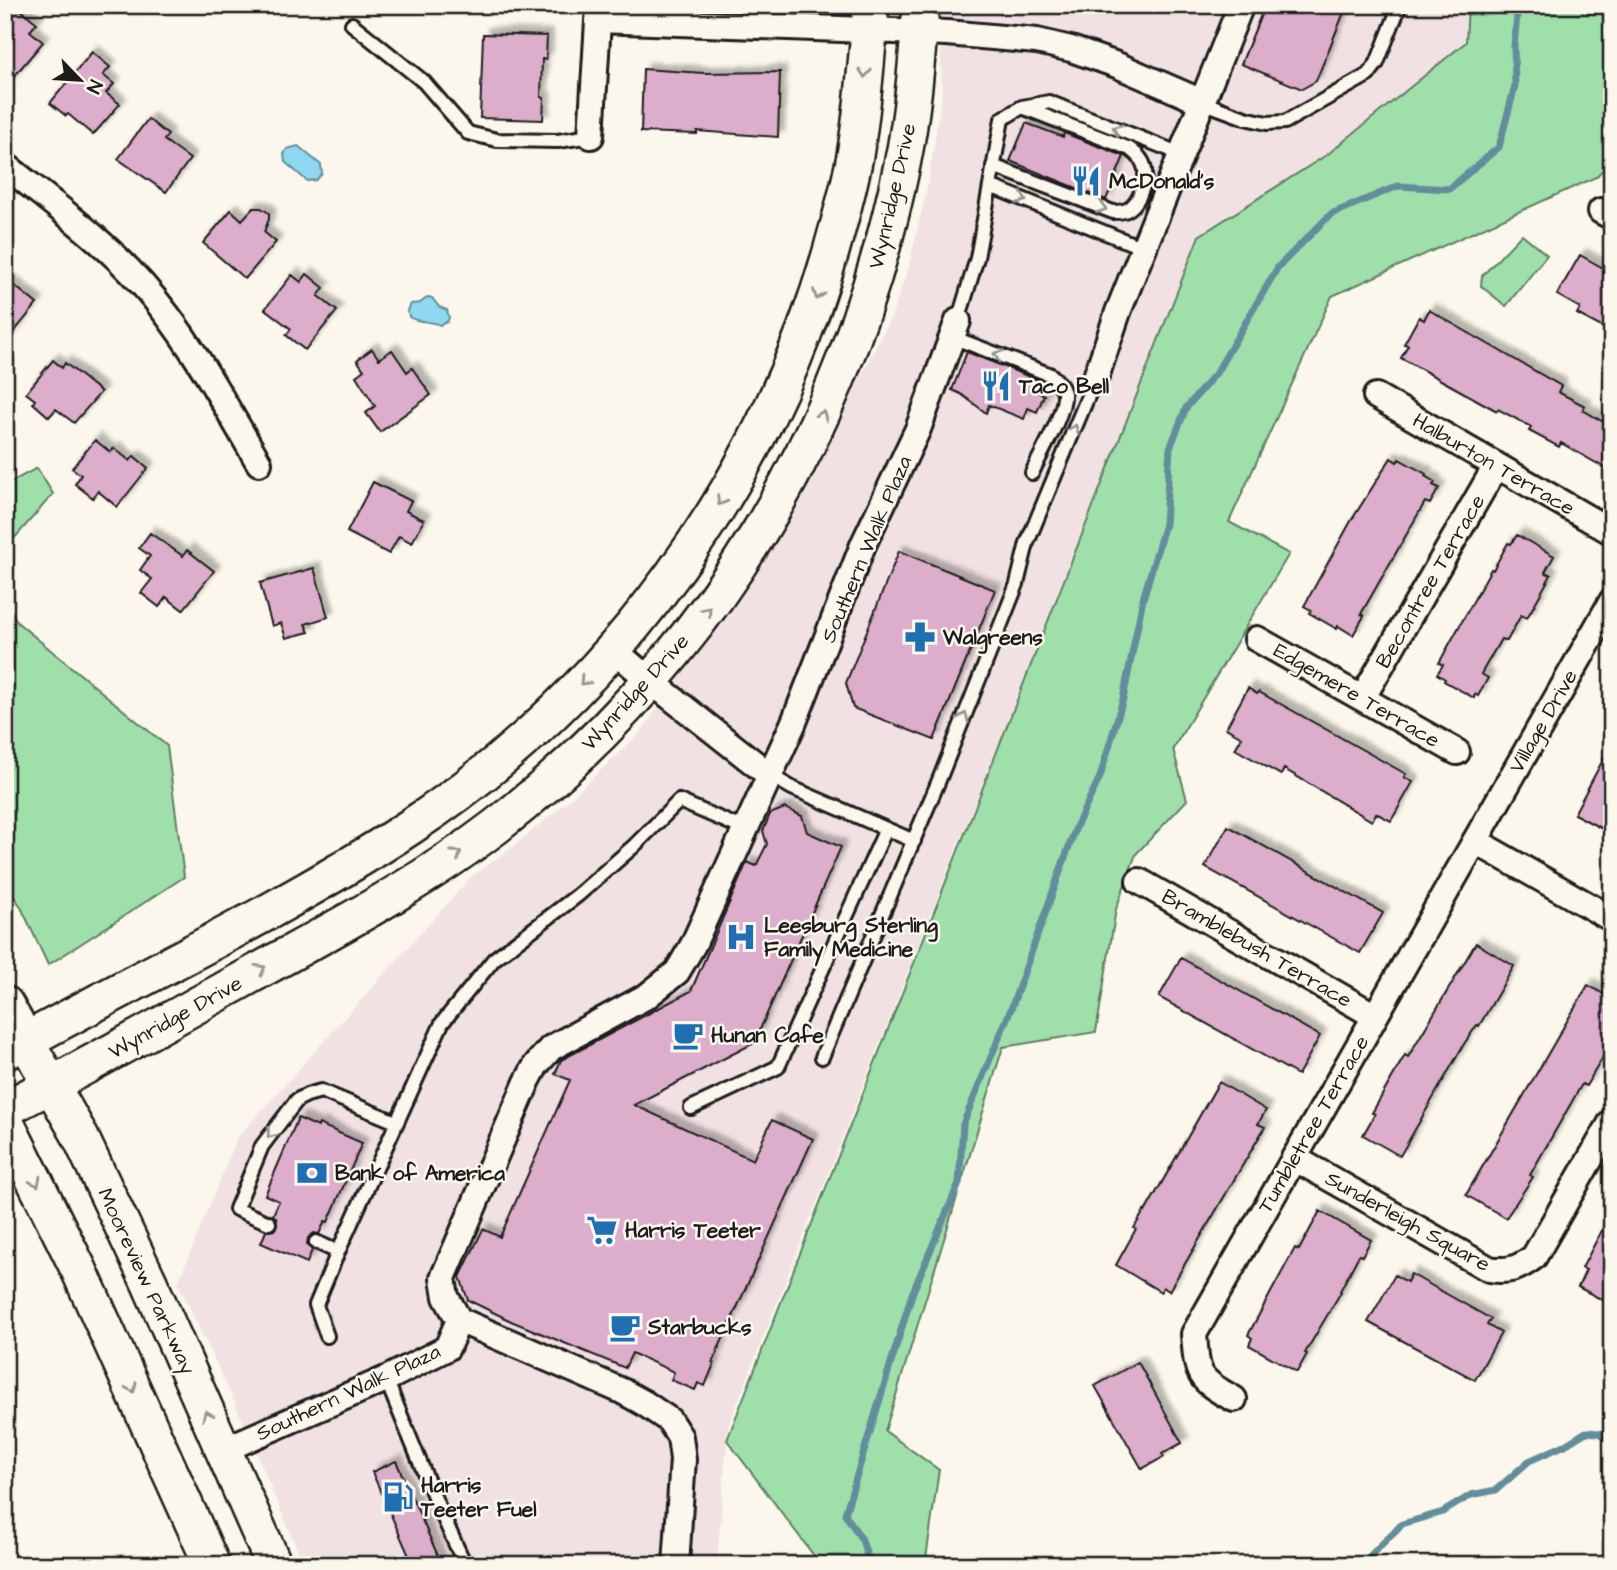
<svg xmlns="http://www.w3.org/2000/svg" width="1617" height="1570" viewBox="0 0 1617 1570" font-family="'Architects Daughter',sans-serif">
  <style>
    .built { fill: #f2e1e2 }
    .green { fill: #9fe0aa; stroke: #5e7e63; stroke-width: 2 }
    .water { fill: #90d8f1; stroke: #628d9c; stroke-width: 2 }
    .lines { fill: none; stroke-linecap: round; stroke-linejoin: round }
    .stream { stroke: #628d9c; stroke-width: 7 }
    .building { fill: #ddadcc; stroke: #1c1c1c; stroke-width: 2; filter: url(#shadow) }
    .lane-casing { stroke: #1c1c1c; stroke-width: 18 }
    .street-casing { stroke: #1c1c1c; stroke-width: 30 }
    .secondary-casing { stroke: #1c1c1c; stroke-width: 40 }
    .lane { stroke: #fbf7ec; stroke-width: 12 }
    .street { stroke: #fbf7ec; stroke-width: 24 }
    .secondary { stroke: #fbf7ec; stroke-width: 35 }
    .oneway { stroke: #97948e }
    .labels { text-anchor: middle; stroke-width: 5; stroke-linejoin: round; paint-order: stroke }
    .poi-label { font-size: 21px; font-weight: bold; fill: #1c1c1c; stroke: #fbf7ec; text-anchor: start }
    .street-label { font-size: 21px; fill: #1c1c1c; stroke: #fbf7ec }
  </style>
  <defs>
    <filter id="shadow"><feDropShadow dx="6" dy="-6" stdDeviation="2" flood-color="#0004"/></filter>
  </defs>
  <rect width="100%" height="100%" fill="#fbf7ec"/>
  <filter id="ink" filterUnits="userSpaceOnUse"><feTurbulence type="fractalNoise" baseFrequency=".0143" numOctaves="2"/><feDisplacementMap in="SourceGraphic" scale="14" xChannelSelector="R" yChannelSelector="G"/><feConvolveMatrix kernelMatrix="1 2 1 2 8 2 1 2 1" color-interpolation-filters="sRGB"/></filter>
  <g filter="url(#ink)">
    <path class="built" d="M 939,5 L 1468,5 L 1466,42 L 1328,154 L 1199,236 L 728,1427 L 717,1565 L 304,1565 L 234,1401 L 178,1283 L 237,1138 L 472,876 L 509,850 L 568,801 L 641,732 L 759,562 L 804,487 L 891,317 L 908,270 L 928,183 L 942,93 Z"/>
    <path class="green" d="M 1468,5 L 1612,5 L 1612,160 L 1596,177 L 1332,296 L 1229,522 L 1289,554 L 1173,749 L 1187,800 L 1136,854 L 1116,909 L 1096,1032 L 1003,1047 L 885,1431 L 939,1470 L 925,1565 L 821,1565 L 727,1440 L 1199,236 L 1328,154 L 1466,42 Z
      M 1522,234 L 1547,255 L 1506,306 L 1481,286 L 1482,276 Z
      M 37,468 L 53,494 L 5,549 L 5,485 Z
      M 5,601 L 18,623 L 167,746 L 184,877 L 48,965 L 21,907 L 5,882 Z"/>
    <path class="water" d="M 298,146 L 321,165 L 322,174 L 316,180 L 307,181 L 285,162 L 284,154 L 287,149 Z
      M 428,297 L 432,298 L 439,307 L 447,310 L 449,318 L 447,322 L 440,325 C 429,320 418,323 409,317 L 408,310 L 411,304 L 420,303 Z"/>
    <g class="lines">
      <path class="stream" d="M 870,1565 L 862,1540 L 845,1514 L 912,1294 L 959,1183 L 963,1124 L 1011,1009 L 1076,827 L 1100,777 L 1123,699 L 1143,599 L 1165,524 L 1170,448 L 1186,408 L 1216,373 L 1278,267 L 1331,214 L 1398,186 L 1449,189 L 1499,147 L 1515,86 L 1514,46 L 1518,5
        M 1361,1565 L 1402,1524 L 1443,1512 L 1471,1495 L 1496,1490 L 1529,1461 L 1565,1445 L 1586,1432 L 1599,1433 L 1612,1439"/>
    </g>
    <path class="building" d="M 5,5 L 15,5 L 37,23 L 30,31 L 43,42 L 5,87 Z
      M 1265,5 L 1347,5 L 1316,81 L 1302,89 L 1241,64 Z
      M 483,34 L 547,36 L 546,59 L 542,59 L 541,97 L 544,98 L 543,120 L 480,118 Z
      M 92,52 L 110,67 L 103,75 L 114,84 L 106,93 L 120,104 L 93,135 L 68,114 L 66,116 L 50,103 Z
      M 643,69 L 704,73 L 780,72 L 778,137 L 697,131 L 697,134 L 641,132 Z
      M 148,119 L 168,135 L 164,140 L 190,159 L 166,192 L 118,159 Z
      M 1026,123 L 1063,137 L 1064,133 L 1124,156 L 1106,200 L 1010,161 Z
      M 253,208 L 261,208 L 269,213 L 269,219 L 264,232 L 276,242 L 245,279 L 203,243 L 231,210 L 242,220 Z
      M 1580,255 L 1612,273 L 1612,318 L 1605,329 L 1577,314 L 1580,308 L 1557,295 Z
      M 307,274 L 324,288 L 318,296 L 337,311 L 305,350 L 286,335 L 291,329 L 265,309 L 292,275 L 301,282 Z
      M 5,278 L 37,304 L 5,343 Z
      M 1429,310 L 1561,386 L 1558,392 L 1585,406 L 1583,410 L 1612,427 L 1612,472 L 1561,443 L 1559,447 L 1529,431 L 1531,427 L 1498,409 L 1497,411 L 1401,358 L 1408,345 L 1404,344 L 1419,317 L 1424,320 Z
      M 372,349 L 379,359 L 392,350 L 407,372 L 412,368 L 431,395 L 380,432 L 366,413 L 375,406 L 356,376 L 364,370 L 357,360 Z
      M 967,352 L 1040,381 L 1036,391 L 1044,395 L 1037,412 L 1028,408 L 1024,419 L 989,405 L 986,413 L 961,394 L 952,390 Z
      M 53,360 L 62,368 L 65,363 L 101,392 L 74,423 L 56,409 L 49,417 L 33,403 L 35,400 L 26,393 Z
      M 95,440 L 110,452 L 114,448 L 130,461 L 134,456 L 148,468 L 117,507 L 98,491 L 93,498 L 75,484 L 81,475 L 72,468 Z
      M 1391,458 L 1397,462 L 1399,459 L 1426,474 L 1425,476 L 1435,482 L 1433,485 L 1439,488 L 1430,504 L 1425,502 L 1361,614 L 1364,616 L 1353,635 L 1338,626 L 1337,629 L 1309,613 L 1311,610 L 1304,606 L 1351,521 Z
      M 373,482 L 411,501 L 406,511 L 424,520 L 412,543 L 399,536 L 389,554 L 347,532 Z
      M 150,533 L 183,556 L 187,550 L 214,571 L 183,610 L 166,597 L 159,607 L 141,593 L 152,579 L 140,570 L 150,556 L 139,548 Z
      M 1517,535 L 1554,556 L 1545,572 L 1551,575 L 1527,618 L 1521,615 L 1507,641 L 1501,639 L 1481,674 L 1488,678 L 1478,696 L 1475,694 L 1474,698 L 1444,681 L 1445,679 L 1437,674 L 1443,665 L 1439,663 L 1491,569 L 1493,570 L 1508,543 L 1511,544 Z
      M 899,551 L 995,590 L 934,740 L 853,708 L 846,683 Z
      M 314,568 L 328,617 L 305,624 L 309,632 L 286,638 L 281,623 L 272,626 L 260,583 Z
      M 1248,688 L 1257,694 L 1259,692 L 1406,774 L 1404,777 L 1413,782 L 1391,821 L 1376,813 L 1372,821 L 1284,769 L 1281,775 L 1235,749 L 1242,737 L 1226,728 Z
      M 1612,743 L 1612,834 L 1574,814 Z
      M 785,808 L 802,816 L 807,832 L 841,847 L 754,1043 L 634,1105 L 753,1160 L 772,1120 L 813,1139 L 712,1363 L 714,1364 L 705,1386 L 698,1383 L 695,1390 L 671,1380 L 674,1372 L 632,1353 L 625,1368 L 511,1321 L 468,1300 L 460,1277 L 483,1229 L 500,1237 L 570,1080 L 555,1074 L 561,1060 L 691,991 L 747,862 L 756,866 L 767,844 L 763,831 L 770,814 Z
      M 1228,826 L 1383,913 L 1360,953 L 1205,867 Z
      M 1476,943 L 1514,966 L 1479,1026 L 1477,1025 L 1464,1044 L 1400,1156 L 1363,1135 L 1375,1114 L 1372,1113 L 1405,1055 L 1408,1057 Z
      M 1181,958 L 1320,1036 L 1298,1075 L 1159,997 Z
      M 1588,985 L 1612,999 L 1612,1042 L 1586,1086 L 1582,1084 L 1530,1175 L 1533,1177 L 1506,1218 L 1466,1195 Z
      M 1219,1082 L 1266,1110 L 1258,1124 L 1265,1127 L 1169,1291 L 1163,1287 L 1161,1292 L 1116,1265 L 1136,1229 L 1134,1228 L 1144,1211 L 1145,1212 Z
      M 298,1118 L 318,1127 L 319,1124 L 362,1143 L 328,1222 L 325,1221 L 319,1234 L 314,1233 L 308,1238 L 307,1244 L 312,1250 L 307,1263 L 261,1243 L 266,1231 L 274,1230 L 277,1226 L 276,1218 L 273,1215 L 279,1201 L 265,1195 Z
      M 1320,1211 L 1371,1240 L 1362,1256 L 1359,1255 L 1340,1291 L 1341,1292 L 1305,1353 L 1307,1354 L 1297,1372 L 1249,1345 L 1252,1338 L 1248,1335 L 1295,1248 L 1299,1250 Z
      M 1612,1211 L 1612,1305 L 1578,1287 L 1586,1270 L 1582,1268 Z
      M 1411,1274 L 1491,1319 L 1487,1325 L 1501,1333 L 1475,1380 L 1368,1322 L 1395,1275 L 1407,1282 Z
      M 1138,1362 L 1182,1443 L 1162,1454 L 1164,1457 L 1142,1469 L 1095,1386 Z
      M 396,1461 L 442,1565 L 413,1565 L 372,1472 Z"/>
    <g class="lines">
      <g class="lane-casing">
        <path id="lane" d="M 352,24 L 424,82 L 468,133 L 497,140 L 558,141 L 591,136
          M 1202,102 L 1245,118 L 1267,123 L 1285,122 L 1368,75 L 1377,63 L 1400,5
          M 993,166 L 1113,212 C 1119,212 1125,212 1130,208 C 1140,201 1148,177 1144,166 C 1142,158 1136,154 1130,149 L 1022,107
          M 1143,248 L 990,186 L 1002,119 L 1022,107 L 1049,102 L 1181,154
          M 958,321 L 977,258 L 990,186
          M 952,337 L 1051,375 C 1057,380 1062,385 1064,393 C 1066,412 1040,455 1032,473
          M 768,774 L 792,788 L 914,841
          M 822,1057 L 939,780 L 1017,584 L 1027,543 L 1096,377
          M 691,1108 L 778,1067 L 886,829
          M 269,1223 L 236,1209 L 262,1146 L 297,1100 L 307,1095 L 321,1091 L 396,1122
          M 316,1242 L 338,1252
          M 327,1336 L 316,1305 L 338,1252 L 442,1023 L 494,959 L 578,895 L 634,846 L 679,801 L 744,829
          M 386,1379 L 435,1499 L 465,1565"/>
      </g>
      <g class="street-casing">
        <path id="street" d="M 598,20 L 947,33 L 1037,41 L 1071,49 L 1117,65 L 1202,102
          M 591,136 L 599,5
          M 5,165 C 52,203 102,239 142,284 C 190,338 223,402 259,463
          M 1601,211 L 1612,217
          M 1096,377 L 1118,312 L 1241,5
          M 1376,396 L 1612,532
          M 1257,639 L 1457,752
          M 614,650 L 649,680 L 768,774
          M 1363,697 L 1496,466
          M 1475,841 L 1612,919
          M 1139,881 L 1375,1016
          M 1294,1158 L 1489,1269 C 1508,1272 1518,1269 1534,1257 L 1612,1121
          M 459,1320 L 622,1391 L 644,1403 L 669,1420 L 680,1437 L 683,1459 L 676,1565
          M 1234,1399 C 1197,1379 1197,1375 1194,1334 L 1612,601
          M 223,1450 L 386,1379 L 447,1348 L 459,1320 L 446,1297 L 443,1278 L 527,1082 L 536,1065 L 551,1048 L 647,996 L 677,972 L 693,945 L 794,722 L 863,545 L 918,429 L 958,321"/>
      </g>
      <g class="secondary-casing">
        <path id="secondary" d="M 5,1004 L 79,1134 L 149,1282 L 274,1565
          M 5,1052 C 140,977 281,912 410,827 C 614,693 765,482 832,248 C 841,215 851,183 856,149 C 864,102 867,53 871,5
          M 5,1109 C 96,1062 184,1012 273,963 C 349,921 426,880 495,827 C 711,659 847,431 902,165 C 913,112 917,59 921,5
          M 5,1121 L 79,1270 L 212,1565"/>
      </g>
      <use href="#lane" class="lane"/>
      <use href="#street" class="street"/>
      <use href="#secondary" class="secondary"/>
    </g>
    <defs><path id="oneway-chevron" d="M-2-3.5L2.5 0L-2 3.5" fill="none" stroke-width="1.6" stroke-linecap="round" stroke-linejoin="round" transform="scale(1.75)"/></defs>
    <g class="oneway">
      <use href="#oneway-chevron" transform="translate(865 73) rotate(95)"/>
      <use href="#oneway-chevron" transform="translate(1117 129) rotate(-158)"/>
      <use href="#oneway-chevron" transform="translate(1022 199) rotate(22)"/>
      <use href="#oneway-chevron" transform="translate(1102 208) rotate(20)"/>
      <use href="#oneway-chevron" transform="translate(818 295) rotate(110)"/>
      <use href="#oneway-chevron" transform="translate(998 355) rotate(-159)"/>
      <use href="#oneway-chevron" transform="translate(822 415) rotate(-66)"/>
      <use href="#oneway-chevron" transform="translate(1074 429) rotate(-68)"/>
      <use href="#oneway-chevron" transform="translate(721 501) rotate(121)"/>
      <use href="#oneway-chevron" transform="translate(707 611) rotate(-52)"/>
      <use href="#oneway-chevron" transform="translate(584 681) rotate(134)"/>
      <use href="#oneway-chevron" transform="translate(964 717) rotate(-68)"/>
      <use href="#oneway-chevron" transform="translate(457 854) rotate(-35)"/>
      <use href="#oneway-chevron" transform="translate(261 969) rotate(-29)"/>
      <use href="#oneway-chevron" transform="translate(271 1134) rotate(128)"/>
      <use href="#oneway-chevron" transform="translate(36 1182) rotate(64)"/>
      <use href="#oneway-chevron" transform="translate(132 1388) rotate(65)"/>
      <use href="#oneway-chevron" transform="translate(207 1415) rotate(-114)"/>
    </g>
  </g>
  <defs>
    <g id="restaurant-bare" transform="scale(2.415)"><path d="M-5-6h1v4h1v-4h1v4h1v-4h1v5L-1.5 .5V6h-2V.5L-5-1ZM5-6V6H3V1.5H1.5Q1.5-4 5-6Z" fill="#1f6fb2" stroke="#fbf7ec" stroke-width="2.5" paint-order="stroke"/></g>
    <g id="pharmacy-bare" transform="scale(2.415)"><path d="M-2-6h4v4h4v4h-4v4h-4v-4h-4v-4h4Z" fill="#1f6fb2" stroke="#fbf7ec" stroke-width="2.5" paint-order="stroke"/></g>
    <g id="hospital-bare" transform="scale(2.415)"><path d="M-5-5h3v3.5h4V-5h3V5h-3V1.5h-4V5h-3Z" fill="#1f6fb2" stroke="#fbf7ec" stroke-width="2.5" paint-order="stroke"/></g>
    <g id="cafe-bare" transform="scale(2.415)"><path d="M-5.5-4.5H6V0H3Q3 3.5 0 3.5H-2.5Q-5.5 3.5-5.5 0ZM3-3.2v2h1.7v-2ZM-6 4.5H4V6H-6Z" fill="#1f6fb2" stroke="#fbf7ec" stroke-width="2.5" paint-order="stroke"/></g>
    <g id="bank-bare" transform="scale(2.415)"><path d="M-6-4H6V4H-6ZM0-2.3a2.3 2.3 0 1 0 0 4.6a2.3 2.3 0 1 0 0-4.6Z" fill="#1f6fb2" stroke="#fbf7ec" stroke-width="2.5" paint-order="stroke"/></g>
    <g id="supermarket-bare" transform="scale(2.415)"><path d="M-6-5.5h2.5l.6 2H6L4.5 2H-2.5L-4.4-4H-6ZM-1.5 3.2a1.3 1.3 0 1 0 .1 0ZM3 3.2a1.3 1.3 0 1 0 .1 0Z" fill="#1f6fb2" stroke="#fbf7ec" stroke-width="2.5" paint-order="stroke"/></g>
    <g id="fuel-bare" transform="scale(2.415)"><path d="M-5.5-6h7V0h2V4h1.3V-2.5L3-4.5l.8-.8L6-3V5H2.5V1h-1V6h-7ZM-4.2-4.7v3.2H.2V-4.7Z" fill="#1f6fb2" stroke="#fbf7ec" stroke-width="2.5" paint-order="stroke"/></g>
  </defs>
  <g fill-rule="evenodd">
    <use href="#restaurant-bare" x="1086" y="181"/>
    <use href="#restaurant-bare" x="996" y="386"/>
    <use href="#pharmacy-bare" x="920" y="637"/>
    <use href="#hospital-bare" x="741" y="937"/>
    <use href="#cafe-bare" x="688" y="1035"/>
    <use href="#bank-bare" x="312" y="1173"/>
    <use href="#supermarket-bare" x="602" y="1230"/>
    <use href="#cafe-bare" x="625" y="1327"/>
    <use href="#fuel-bare" x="398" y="1497"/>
  </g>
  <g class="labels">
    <g class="poi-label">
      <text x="1109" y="188">McDonald's</text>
      <text x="1019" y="393">Taco Bell</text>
      <text x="943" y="644">Walgreens</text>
      <text x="764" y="932">Leesburg Sterling<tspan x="764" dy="24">Family Medicine</tspan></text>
      <text x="711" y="1042">Hunan Cafe</text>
      <text x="335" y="1180">Bank of America</text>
      <text x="625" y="1237">Harris Teeter</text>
      <text x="648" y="1334">Starbucks</text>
      <text x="421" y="1492">Harris<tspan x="421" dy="24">Teeter Fuel</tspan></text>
    </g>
    <g class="street-label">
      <text transform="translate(892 196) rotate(-77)" y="7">Wynridge Drive</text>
      <text transform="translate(1494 464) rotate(30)" y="7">Halburton Terrace</text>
      <text transform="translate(866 549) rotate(-67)" y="7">Southern Walk Plaza</text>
      <text transform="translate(1430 581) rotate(-60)" y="7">Becontree Terrace</text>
      <text transform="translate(635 692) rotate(-48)" y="7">Wynridge Drive</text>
      <text transform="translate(1357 695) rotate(30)" y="7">Edgemere Terrace</text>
      <text transform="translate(1543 721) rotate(-60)" y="7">Village Drive</text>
      <text transform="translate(1257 948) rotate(30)" y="7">Bramblebush Terrace</text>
      <text transform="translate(175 1017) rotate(-29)" y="7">Wynridge Drive</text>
      <text transform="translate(1313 1124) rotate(-60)" y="7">Tumbletree Terrace</text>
      <text transform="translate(1408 1221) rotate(29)" y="7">Sunderleigh Square</text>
      <text transform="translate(147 1281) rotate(65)" y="7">Mooreview Parkway</text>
      <text transform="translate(348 1392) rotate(-25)" y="7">Southern Walk Plaza</text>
    </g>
  </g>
  <rect width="1617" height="1570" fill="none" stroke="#fbf7ec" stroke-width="28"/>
  <rect x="14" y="14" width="1589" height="1542" fill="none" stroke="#1c1c1c" stroke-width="2.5" filter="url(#ink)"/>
  <g transform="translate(80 80) rotate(115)" stroke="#fbf7ec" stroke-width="5" paint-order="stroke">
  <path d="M0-5L12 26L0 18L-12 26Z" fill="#1c1c1c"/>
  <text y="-10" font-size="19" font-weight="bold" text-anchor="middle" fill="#1c1c1c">N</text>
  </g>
</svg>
